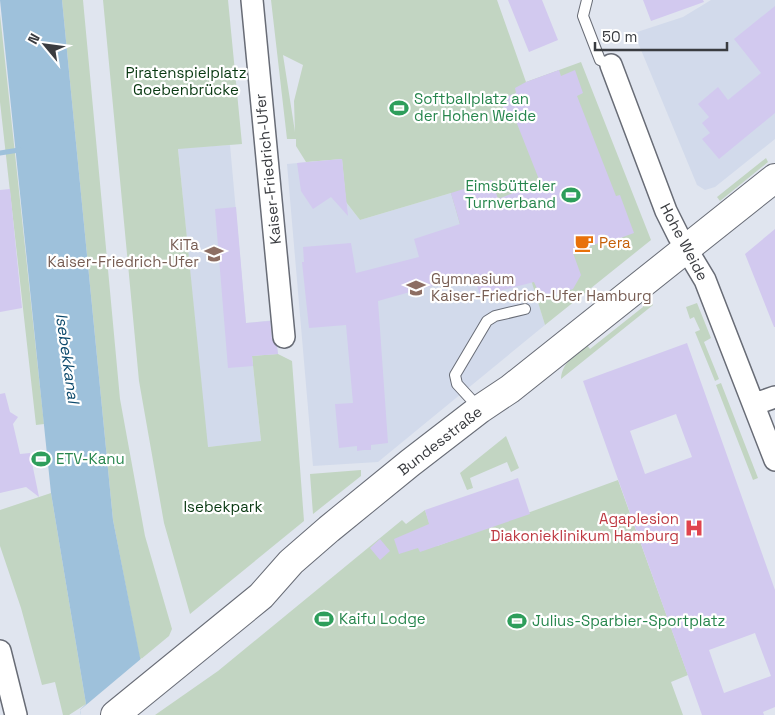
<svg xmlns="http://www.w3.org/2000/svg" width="775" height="715" viewBox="0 0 775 715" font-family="'Space Grotesk',sans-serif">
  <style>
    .built { fill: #d2daeb }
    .green { fill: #c2d5c2; fill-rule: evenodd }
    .water { fill: #9ec1db }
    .pier { fill: #e0e5ef }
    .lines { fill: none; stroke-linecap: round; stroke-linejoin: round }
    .stream { stroke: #9ec1db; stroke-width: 5 }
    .building { fill: #d2c9ef; fill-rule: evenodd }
    .lane-casing { stroke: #686c76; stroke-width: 12 }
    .street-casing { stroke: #686c76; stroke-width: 24 }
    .secondary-casing { stroke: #686c76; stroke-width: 30 }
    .lane { stroke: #fff; stroke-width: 10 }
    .street { stroke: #fff; stroke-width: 21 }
    .secondary { stroke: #fff; stroke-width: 28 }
    .labels { text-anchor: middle; stroke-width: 4.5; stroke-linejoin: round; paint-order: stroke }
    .park-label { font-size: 15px; fill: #083811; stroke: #fff }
    .leisure-label { font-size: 15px; fill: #27864d; stroke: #fff; text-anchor: start }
    .street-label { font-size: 15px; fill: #3a3c40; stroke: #fff }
    .food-label { font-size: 15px; fill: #c56008; stroke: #fff; text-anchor: start }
    .education-label { font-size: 15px; fill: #785e54; stroke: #fff; text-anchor: end }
    .health-label { font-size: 15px; fill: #be3a42; stroke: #fff; text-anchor: end }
    .water-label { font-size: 16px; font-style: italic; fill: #0d4a6d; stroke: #fff }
  </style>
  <rect width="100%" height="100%" fill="#e0e5ef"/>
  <path class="built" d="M 711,0 L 775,0 L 775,139 L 715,187 L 705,190 L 697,185 L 634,33 L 683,17 Z
    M 230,145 L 246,323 L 275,320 L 278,354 L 252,356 L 261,442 L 207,447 L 178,148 Z
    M 342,159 L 346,202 L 360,220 L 451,193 L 518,237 L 545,325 L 378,462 L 313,466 L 287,164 Z"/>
  <path class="green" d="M 62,0 L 83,0 L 120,399 L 145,536 L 172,629 L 169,636 L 140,660 L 113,520 Z
    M 103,0 L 228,0 L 242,144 L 178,149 L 208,447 L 261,441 L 252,356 L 278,354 L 292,361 L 304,521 L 190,614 L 164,523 L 139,381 Z
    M 271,0 L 497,0 L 526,82 L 581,62 L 651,240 L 545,325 L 518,238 L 468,252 L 451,193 L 360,220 L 346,202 L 342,159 L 306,162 L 296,146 L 296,139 L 287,139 ZM 283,55 L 303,65 L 294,101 L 295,132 Z
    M 0,14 L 44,424 L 36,425 L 0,102 Z
    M 766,158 L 768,162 L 720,201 L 717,197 Z
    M 647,297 L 653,305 L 561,379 C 562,362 575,355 587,345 L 590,349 L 643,307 L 644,299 Z
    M 697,303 L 711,338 L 704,342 L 719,379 L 715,381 L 695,332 L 700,330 L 694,317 L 690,319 L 686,307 Z
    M 721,383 L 758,478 L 753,480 L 716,385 Z
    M 506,436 L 519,468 L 511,472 L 507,462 L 470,478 L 473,488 L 467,490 L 460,473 Z
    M 361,470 L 361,476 L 313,514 L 310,474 Z
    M 618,480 L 688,675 L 671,682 L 683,715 L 155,715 L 218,671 L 402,520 L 406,524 L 425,510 L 437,546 Z
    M 51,493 L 86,704 L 69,715 L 63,715 L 55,682 L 42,685 L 21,608 L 0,546 L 0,510 Z"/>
  <path class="water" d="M 0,0 L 62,0 L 113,520 L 146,688 L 81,715 L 80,710 L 86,704 L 51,493 Z"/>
  <path class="pier" d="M 142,658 L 154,715 L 81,715 L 80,710 Z"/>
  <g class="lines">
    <path class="stream" d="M 0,153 L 19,150"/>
  </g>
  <path class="building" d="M 508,0 L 542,0 L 558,40 L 529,52 Z
    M 643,0 L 703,0 L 704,2 L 651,21 Z
    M 775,6 L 775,113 L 719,159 L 702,139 L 710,133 L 702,123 L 709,117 L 698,104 L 718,87 L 728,100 L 761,73 L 734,39 Z
    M 559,70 L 561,76 L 575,70 L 583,93 L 577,96 L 616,196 L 620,195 L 634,233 L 612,241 L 611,238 L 573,253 L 581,275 L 573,289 L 553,296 L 538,291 L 534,282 L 480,296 L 474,274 L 378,301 L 388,443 L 371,445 L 371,450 L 364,450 L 357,451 L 357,446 L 339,448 L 335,404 L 353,403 L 346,325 L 309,328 L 302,262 L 304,262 L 303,247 L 351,243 L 356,273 L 419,257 L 414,239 L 460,224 L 451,193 L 492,180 L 498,199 L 540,182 L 514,116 L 507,119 L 500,99 L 516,93 L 515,88 L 526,82 Z
    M 342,159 L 348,216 L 331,197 L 313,209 L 301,191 L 297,163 Z
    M 10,189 L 22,308 L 0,312 L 0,190 Z
    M 236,207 L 246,323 L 270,321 L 272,339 L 277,347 L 278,354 L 252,356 L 253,366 L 228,368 L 215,209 Z
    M 775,229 L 775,327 L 774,327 L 745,254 Z
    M 687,343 L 775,590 L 775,707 L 763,712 L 764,715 L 702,715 L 583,381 ZM 676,414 L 692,457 L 645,474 L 630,431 ZM 755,633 L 771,676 L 724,693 L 709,650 Z
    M 5,393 L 10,412 L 18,417 L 13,424 L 20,454 L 30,453 L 39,497 L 26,487 L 0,493 L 0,394 Z
    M 518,478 L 530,514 L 420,552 L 418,548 L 399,554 L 394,539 L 429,524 L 425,510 Z
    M 380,539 L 390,551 L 380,560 L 370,548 Z"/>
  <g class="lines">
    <g class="lane-casing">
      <path id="lane" d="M 587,0 L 583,16 L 600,60 L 611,65
        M 479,408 L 457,384 L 455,375 L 487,321 L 495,316 L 525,309"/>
    </g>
    <g class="street-casing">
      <path id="street" d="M 252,0 L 284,337
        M 611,65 L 666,211 L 678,235 L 705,280 L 775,460
        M 755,404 L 775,397
        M 0,651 L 16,715"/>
    </g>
    <g class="secondary-casing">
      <path id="secondary" d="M 115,715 L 261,596 L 291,562 L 329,529 L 410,463 L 480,409 L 510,389 L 775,178"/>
    </g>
    <use href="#lane" class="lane"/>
    <use href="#street" class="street"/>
    <use href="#secondary" class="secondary"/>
  </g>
  <defs>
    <g id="stadium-bare" transform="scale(1.5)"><path d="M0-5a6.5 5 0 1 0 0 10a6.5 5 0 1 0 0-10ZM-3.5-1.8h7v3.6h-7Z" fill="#2e9e5b" stroke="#fff" stroke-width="2.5" paint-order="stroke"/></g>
    <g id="cafe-bare" transform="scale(1.5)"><path d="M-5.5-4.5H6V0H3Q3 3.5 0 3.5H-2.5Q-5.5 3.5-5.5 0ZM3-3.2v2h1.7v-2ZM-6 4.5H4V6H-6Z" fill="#e8710a" stroke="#fff" stroke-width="2.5" paint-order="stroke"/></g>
    <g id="school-bare" transform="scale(1.5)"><path d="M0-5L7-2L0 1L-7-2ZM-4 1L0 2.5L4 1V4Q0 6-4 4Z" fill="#8d6e63" stroke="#fff" stroke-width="2.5" paint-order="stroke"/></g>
    <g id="hospital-bare" transform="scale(1.5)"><path d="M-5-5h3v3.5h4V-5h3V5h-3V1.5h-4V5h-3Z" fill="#e0444e" stroke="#fff" stroke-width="2.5" paint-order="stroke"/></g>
  </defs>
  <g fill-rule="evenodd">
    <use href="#stadium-bare" x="399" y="108"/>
    <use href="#stadium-bare" x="571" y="195"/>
    <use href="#cafe-bare" x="584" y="243"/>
    <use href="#school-bare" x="214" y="254"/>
    <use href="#school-bare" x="416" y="288"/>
    <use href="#stadium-bare" x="41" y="459"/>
    <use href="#hospital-bare" x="694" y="528"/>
    <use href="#stadium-bare" x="324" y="619"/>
    <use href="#stadium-bare" x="517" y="621"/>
  </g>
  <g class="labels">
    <g class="park-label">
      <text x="186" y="78">Piratenspielplatz<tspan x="186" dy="17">Goebenbrücke</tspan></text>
      <text x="223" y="512">Isebekpark</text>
    </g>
    <g class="leisure-label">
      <text x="414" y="104">Softballplatz an<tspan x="414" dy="17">der Hohen Weide</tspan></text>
      <text x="556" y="191" text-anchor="end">Eimsbütteler<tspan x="556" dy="17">Turnverband</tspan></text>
      <text x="56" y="464">ETV-Kanu</text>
      <text x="339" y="624">Kaifu Lodge</text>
      <text x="532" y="626">Julius-Sparbier-Sportplatz</text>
    </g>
    <g class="street-label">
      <text transform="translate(268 169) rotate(-96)" y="5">Kaiser-Friedrich-Ufer</text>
      <text transform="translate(684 242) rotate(62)" y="5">Hohe Weide</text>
      <text transform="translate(440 441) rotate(-38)" y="5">Bundesstraße</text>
    </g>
    <g class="food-label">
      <text x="599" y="248">Pera</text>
    </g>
    <g class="education-label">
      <text x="199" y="250">KiTa<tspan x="199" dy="17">Kaiser-Friedrich-Ufer</tspan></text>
      <text x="431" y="284" text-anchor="start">Gymnasium<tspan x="431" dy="17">Kaiser-Friedrich-Ufer Hamburg</tspan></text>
    </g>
    <g class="health-label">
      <text x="679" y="524">Agaplesion<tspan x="679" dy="17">Diakonieklinikum Hamburg</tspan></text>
    </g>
    <g class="water-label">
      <text transform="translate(68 358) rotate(82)" y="6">Isebekkanal</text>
    </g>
  </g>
  <g transform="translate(45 45) rotate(299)" stroke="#ffffff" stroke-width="4" paint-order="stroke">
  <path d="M0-4L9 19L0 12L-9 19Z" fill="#3a3c40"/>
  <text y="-8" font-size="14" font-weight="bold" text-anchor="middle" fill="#3a3c40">N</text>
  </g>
  <path d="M595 42v8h132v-8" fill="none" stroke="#3a3c40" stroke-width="2.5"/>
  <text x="602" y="42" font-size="15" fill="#3a3c40" stroke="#ffffff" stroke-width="4" paint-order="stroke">50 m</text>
</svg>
